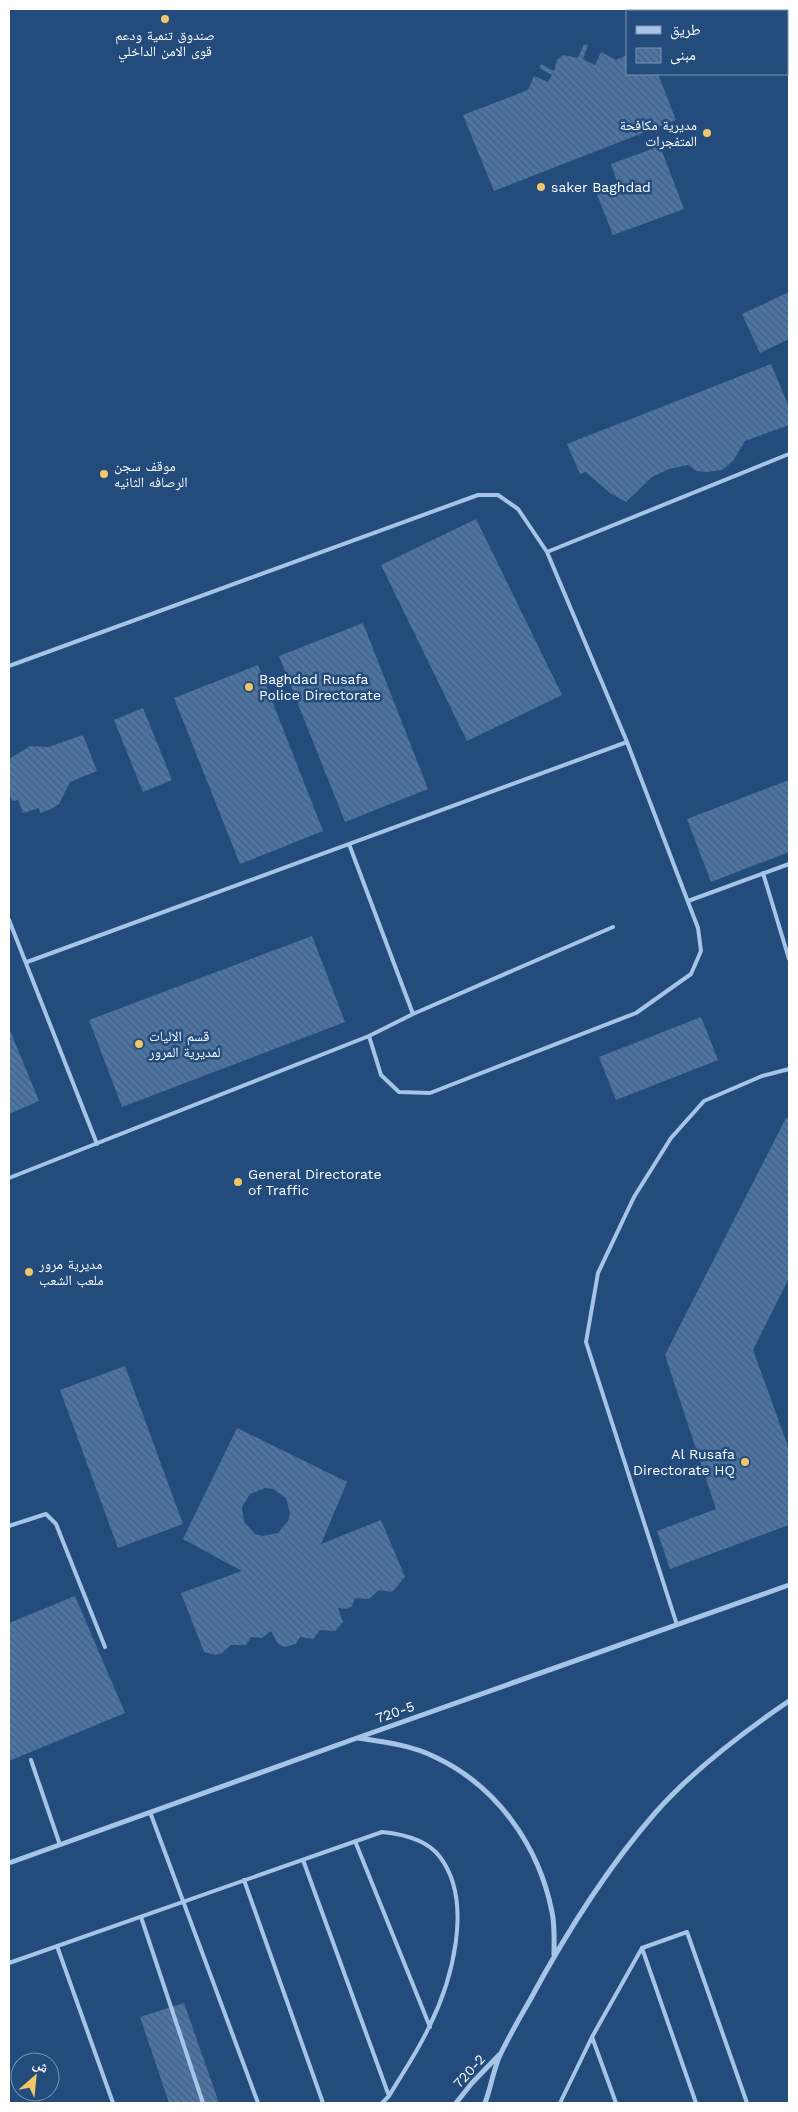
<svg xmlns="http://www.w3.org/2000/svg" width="798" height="2112" viewBox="0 0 798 2112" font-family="'Work Sans','Noto Naskh Arabic',sans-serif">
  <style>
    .building { fill: url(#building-back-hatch); fill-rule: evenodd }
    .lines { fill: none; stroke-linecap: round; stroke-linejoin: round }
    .lane { stroke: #a6c4e6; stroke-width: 4 }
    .street { stroke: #a6c4e6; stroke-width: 5 }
    .poi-dot { fill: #f1c769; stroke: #234b7c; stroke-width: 2 }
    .labels { text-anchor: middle; stroke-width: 5; stroke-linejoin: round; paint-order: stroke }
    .poi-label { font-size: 14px; fill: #fff; stroke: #234b7c; text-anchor: start }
    .street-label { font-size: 14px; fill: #fff; stroke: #234b7c }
  </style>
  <defs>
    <pattern id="building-back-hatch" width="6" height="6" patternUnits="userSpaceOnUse" patternTransform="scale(1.25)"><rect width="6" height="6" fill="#4b75a5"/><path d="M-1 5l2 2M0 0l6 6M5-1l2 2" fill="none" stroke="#4c5e74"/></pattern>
  </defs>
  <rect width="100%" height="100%" fill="#234b7c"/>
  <path class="building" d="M 669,9 L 714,9 L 715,11 L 670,11 Z
    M 584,44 L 588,45 L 583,59 L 595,65 L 601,52 L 616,60 L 627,55 L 627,74 L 658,74 L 676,120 L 494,191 L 463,115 L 528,90 L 534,76 L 548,82 L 552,75 L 539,68 L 541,64 L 554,71 L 557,60 L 563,55 L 578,58 Z
    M 660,146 L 684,209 L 613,235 L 596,192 L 618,184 L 611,164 Z
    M 789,292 L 789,339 L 760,353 L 742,314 Z
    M 771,364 L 789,407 L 789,425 L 745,441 L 733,461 L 722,470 L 707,472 L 696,471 L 688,465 L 669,469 L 652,477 L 626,502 L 610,493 L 586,472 L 580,474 L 567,444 Z
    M 476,519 L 562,695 L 467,741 L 381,565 Z
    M 363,623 L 428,789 L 345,822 L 279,656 Z
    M 258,665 L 323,831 L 240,864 L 174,698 Z
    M 143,708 L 172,780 L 143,792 L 114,720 Z
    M 83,735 L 97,771 L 70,782 L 59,804 L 51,809 L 40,813 L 39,808 L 23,813 L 18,800 L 12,801 L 9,791 L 9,759 L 30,746 L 48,747 Z
    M 789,780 L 789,852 L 711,882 L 687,819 Z
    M 312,936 L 345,1022 L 122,1107 L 89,1020 Z
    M 701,1017 L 718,1060 L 616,1100 L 599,1057 Z
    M 9,1028 L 39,1101 L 9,1114 Z
    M 789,1117 L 789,1278 L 753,1350 L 789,1449 L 789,1525 L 670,1569 L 657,1531 L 716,1509 L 665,1355 L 786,1118 Z
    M 125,1366 L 183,1524 L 118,1548 L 60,1390 Z
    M 237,1428 L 347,1482 L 321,1544 L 381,1520 L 405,1577 L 392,1592 L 379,1590 L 369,1599 L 355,1598 L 352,1606 L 347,1609 L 338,1608 L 343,1622 L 335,1631 L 320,1630 L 313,1639 L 300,1637 L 296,1644 L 284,1647 L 278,1644 L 271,1631 L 262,1638 L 251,1637 L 246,1645 L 231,1645 L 222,1653 L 215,1655 L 204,1652 L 181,1593 L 242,1571 L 183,1539 ZM 265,1488 L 273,1489 L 286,1498 L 290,1513 L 288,1521 L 278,1533 L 263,1536 L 255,1534 L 244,1522 L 242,1507 L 250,1494 Z
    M 75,1596 L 125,1713 L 9,1761 L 9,1623 Z
    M 184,2003 L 219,2103 L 169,2103 L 140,2017 Z"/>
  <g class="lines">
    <path class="lane" d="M 9,666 L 478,495 L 498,495 L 518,509 L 547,552
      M 349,844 L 413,1014
      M 763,873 L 789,959
      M 688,901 L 789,864
      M 9,920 L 97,1144
      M 27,962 L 627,742
      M 369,1036 L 381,1075 L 399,1092 L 430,1093 L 636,1013 L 691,974 L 701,951 L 698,928 L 627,742 L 547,552 L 789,454
      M 9,1178 L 369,1036 L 413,1014 L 613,927
      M 9,1526 L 46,1514 L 56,1524 L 105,1647
      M 677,1625 L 586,1342 L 598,1273 L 634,1197 L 671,1138 L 704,1101 L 762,1076 L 789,1069
      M 31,1760 L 60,1845
      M 150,1812 L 258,2103
      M 355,1841 L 430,2027
      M 303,1860 L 389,2096
      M 244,1880 L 323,2103
      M 141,1917 L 203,2103
      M 57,1946 L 113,2103
      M 642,1948 L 696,2103
      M 9,1963 L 382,1832 C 402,1834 427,1839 440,1857 C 474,1902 452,1981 429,2027 C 418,2051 402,2074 389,2096 L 382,2103
      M 592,2037 L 616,2103
      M 560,2103 L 592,2037 L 642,1948 L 687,1932 L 747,2103"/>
    <path class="street" d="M 358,1738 C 384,1742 411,1745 435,1757 C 497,1786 539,1846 552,1912 C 555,1926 554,1941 554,1954
      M 9,1863 L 357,1738 L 789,1585
      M 456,2103 L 472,2083 L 499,2055
      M 485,2103 C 491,2088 494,2066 501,2053 C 510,2035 520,2017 530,2000 C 566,1933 606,1869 656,1812 C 694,1769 742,1733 789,1701"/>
  </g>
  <g class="poi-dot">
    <circle cx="165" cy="19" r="5"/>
    <circle cx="707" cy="133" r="5"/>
    <circle cx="541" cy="187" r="5"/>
    <circle cx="104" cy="474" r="5"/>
    <circle cx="249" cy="687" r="5"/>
    <circle cx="139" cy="1044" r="5"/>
    <circle cx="238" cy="1182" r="5"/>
    <circle cx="29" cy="1272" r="5"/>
    <circle cx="745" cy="1462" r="5"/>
  </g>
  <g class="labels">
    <g class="poi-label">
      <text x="165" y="40" text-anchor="middle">صندوق تنمية ودعم<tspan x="165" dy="16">قوى الامن الداخلي</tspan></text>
      <text x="697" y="130" text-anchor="end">مديرية مكافحة<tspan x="697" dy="16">المتفجرات</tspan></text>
      <text x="551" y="192">saker Baghdad</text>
      <text x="114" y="471">موقف سجن<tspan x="114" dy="16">الرصافه الثانيه</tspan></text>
      <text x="259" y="684">Baghdad Rusafa<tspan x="259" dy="16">Police Directorate</tspan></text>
      <text x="149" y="1041">قسم الاليات<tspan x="149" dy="16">لمديرية المرور</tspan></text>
      <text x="248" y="1179">General Directorate<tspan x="248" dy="16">of Traffic</tspan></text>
      <text x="39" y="1269">مديرية مرور<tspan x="39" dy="16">ملعب الشعب</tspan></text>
      <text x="735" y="1459" text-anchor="end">Al Rusafa<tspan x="735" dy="16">Directorate HQ</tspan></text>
    </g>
    <g class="street-label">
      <text transform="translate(395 1712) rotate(-19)" y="5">720-5</text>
      <text transform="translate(469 2071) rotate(-48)" y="5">720-2</text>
    </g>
  </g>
  <rect width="798" height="2112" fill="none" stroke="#ffffff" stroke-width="20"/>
  <rect x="626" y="10" width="162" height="65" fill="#234b7c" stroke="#7b93b0"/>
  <rect x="636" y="26" width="25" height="8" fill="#a6c4e6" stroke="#7b93b0"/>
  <text x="670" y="35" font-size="15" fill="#ffffff">طريق</text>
  <rect x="636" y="48" width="25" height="15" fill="url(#building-back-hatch)" stroke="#7b93b0"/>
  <text x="670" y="60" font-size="15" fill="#ffffff">مبنى</text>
  <g transform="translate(35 2077) rotate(27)"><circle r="24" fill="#234b7c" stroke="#7b93b0"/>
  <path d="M0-4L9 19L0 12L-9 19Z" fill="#f1c769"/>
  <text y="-8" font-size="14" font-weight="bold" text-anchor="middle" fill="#ffffff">ش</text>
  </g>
</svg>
